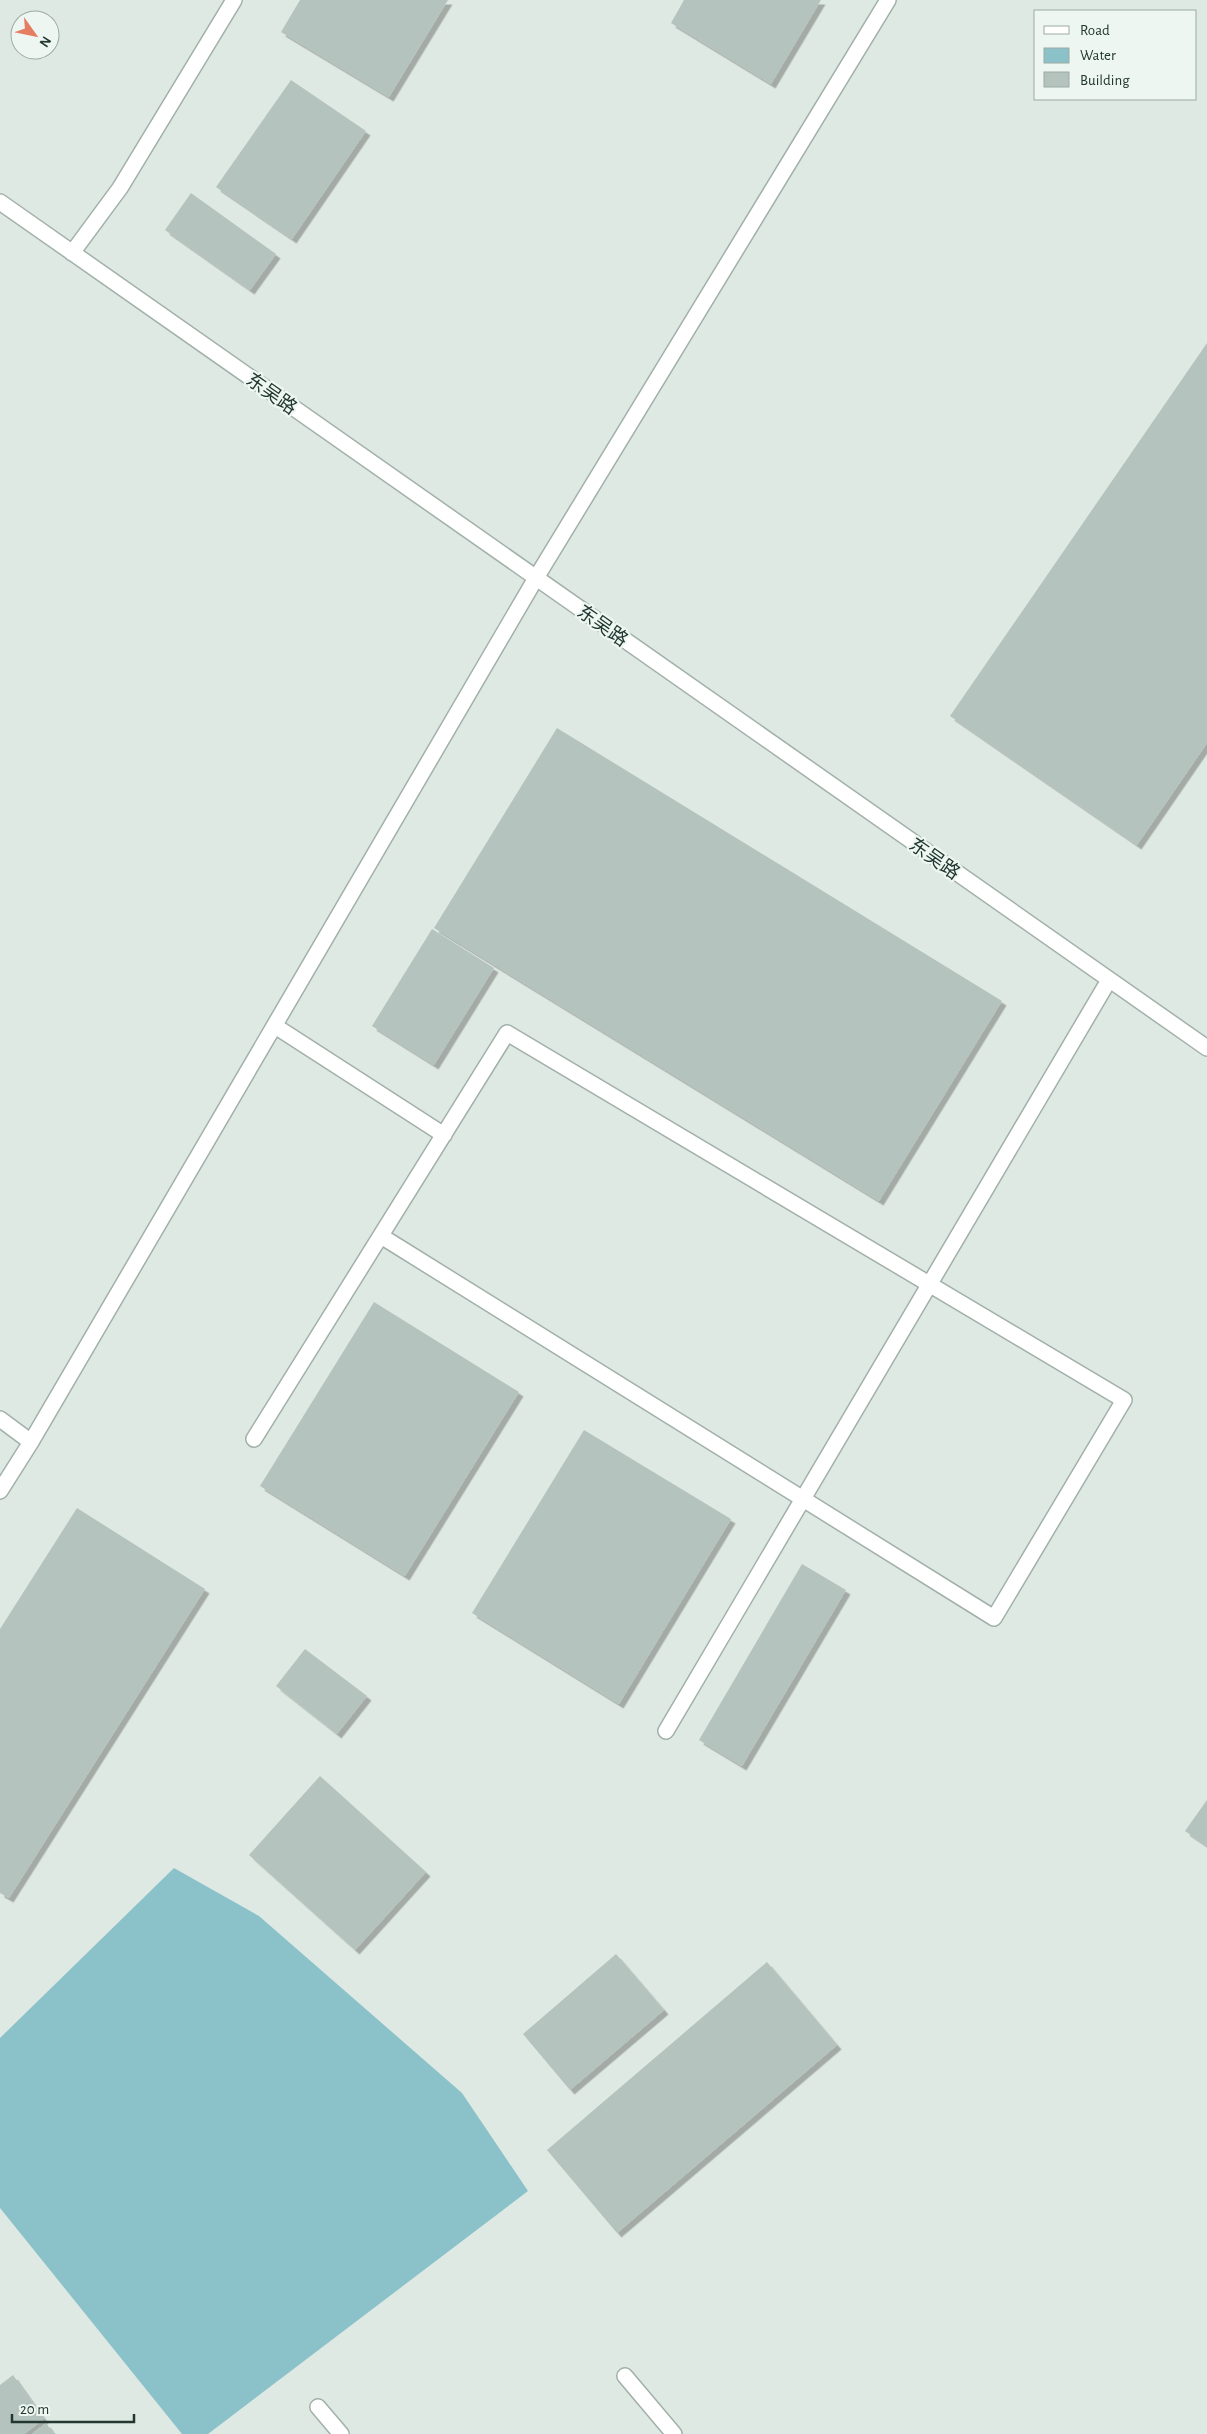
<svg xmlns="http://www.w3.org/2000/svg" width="1207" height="2434" viewBox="0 0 1207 2434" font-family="'Alegreya Sans','Noto Sans SC',sans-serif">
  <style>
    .water { fill: #8bc2ca }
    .building { fill: #b4c3bd; filter: url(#shadow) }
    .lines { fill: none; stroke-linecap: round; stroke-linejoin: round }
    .minor-casing { stroke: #a2b0aa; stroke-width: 18 }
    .minor { stroke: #fff; stroke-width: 15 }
    .labels { text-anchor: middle; stroke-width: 4.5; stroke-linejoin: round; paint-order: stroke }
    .street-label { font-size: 19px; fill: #213730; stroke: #eef6f2 }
  </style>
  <defs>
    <filter id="shadow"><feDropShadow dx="4.5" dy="4.5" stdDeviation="0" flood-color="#0004"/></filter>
  </defs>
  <rect width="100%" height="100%" fill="#dfe9e4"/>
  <path class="water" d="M 174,1868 L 259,1916 L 462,2093 L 528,2191 L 208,2434 L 182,2434 L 0,2208 L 0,2038 Z"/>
  <path class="building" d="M 300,0 L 448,0 L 389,97 L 281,32 Z
    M 684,0 L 821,0 L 771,84 L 671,23 Z
    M 291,80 L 366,131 L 292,239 L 216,187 Z
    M 191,193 L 276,254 L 250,290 L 165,230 Z
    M 1207,343 L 1207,743 L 1137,845 L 950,716 Z
    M 557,728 L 1002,1001 L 879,1201 L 434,928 Z
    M 432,929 L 494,968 L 434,1065 L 372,1026 Z
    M 374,1302 L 519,1392 L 405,1576 L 260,1486 Z
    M 584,1430 L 731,1519 L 619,1704 L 472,1613 Z
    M 77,1508 L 205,1589 L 9,1898 L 0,1893 L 0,1629 Z
    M 802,1564 L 846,1590 L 742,1766 L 699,1740 Z
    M 305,1649 L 367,1696 L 337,1734 L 276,1686 Z
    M 320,1776 L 426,1872 L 355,1950 L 249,1855 Z
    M 1207,1800 L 1207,1846 L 1185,1831 Z
    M 616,1954 L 664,2010 L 570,2090 L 523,2034 Z
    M 767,1962 L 837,2045 L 617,2233 L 547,2150 Z
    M 13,2375 L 44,2419 L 24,2434 L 0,2434 L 0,2385 Z
    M 46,2423 L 54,2434 L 32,2434 Z"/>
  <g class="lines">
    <g class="minor-casing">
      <path id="minor" d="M 0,202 L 1207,1048
        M 72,253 L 120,188 L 234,0
        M 275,1026 L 444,1135
        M 0,1419 L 31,1442
        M 254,1439 L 507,1033 L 1124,1400 L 994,1618 L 381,1236
        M 0,1491 L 31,1442 L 536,578 L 888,0
        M 666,1731 L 1109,980
        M 625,2376 L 674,2434
        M 318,2407 L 341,2434"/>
    </g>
    <use href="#minor" class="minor"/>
  </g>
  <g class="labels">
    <g class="street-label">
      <text transform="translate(272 393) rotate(35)" y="7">东吴路</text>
      <text transform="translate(603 625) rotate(35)" y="7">东吴路</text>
      <text transform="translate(935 858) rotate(35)" y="7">东吴路</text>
    </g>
  </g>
  <rect x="1034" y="10" width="162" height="90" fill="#eef6f2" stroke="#9caaa4"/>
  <rect x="1044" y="26" width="25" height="8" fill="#ffffff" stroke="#9caaa4"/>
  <text x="1080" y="35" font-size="15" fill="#213730">Road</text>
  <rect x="1044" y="48" width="25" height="15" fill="#8bc2ca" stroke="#9caaa4"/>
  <text x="1080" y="60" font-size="15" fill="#213730">Water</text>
  <rect x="1044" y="72" width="25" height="15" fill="#b4c3bd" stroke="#9caaa4"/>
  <text x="1080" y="85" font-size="15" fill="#213730">Building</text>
  <g transform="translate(35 35) rotate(123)"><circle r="24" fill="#eef6f2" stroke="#9caaa4"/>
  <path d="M0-4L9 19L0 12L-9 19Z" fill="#e57d60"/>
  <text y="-8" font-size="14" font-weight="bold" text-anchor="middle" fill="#213730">N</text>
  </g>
  <path d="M12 2414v8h122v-8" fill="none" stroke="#213730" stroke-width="2.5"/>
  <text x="20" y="2414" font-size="15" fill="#213730" stroke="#eef6f2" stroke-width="4" paint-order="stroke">20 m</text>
</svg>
